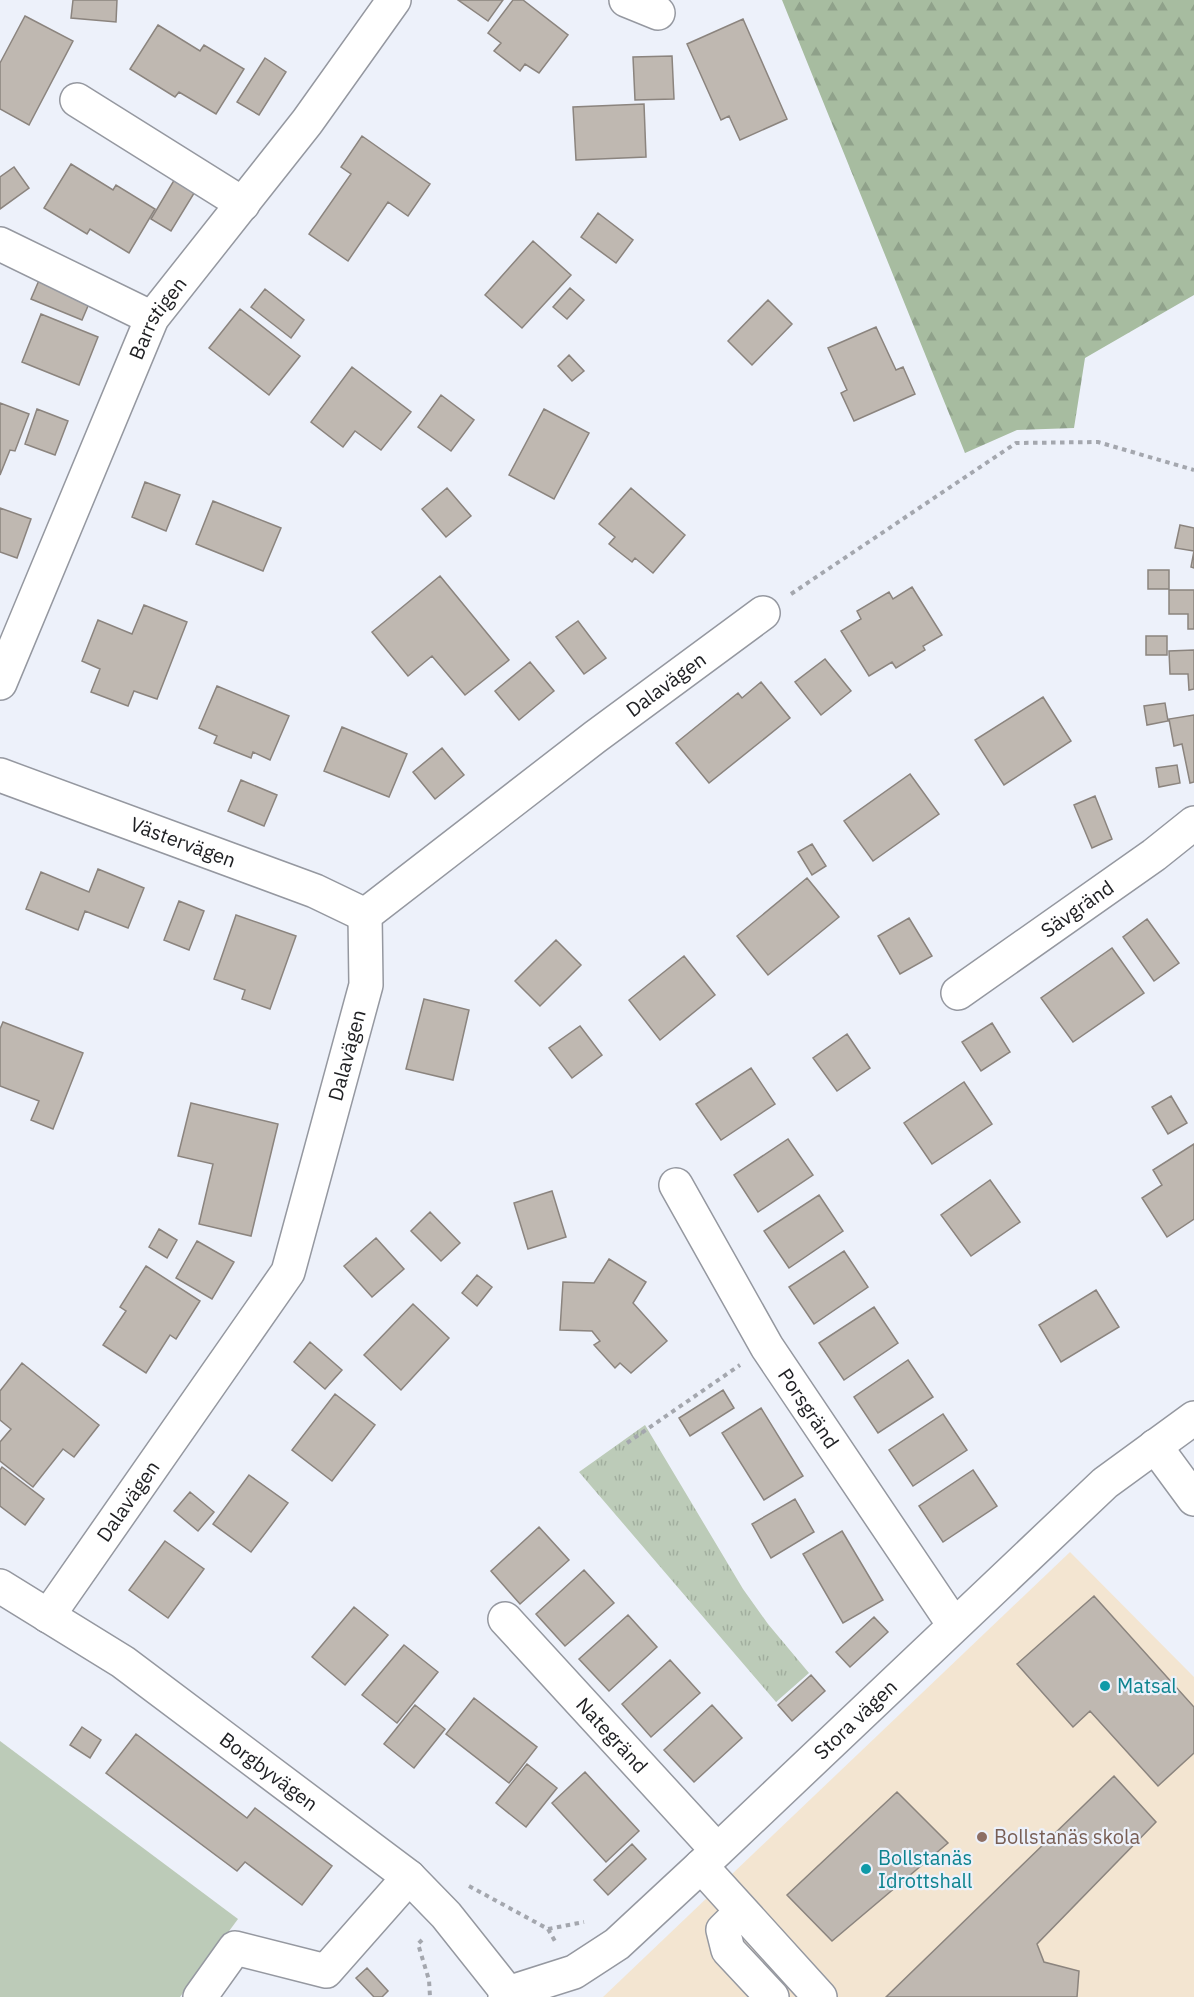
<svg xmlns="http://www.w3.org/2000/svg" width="1194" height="1997" viewBox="0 0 1194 1997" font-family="'IBM Plex Sans',sans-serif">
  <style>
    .education { fill: #f3e5d1 }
    .grass { fill: url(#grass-tufts) }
    .forest { fill: url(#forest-firs) }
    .garden { fill: #bccbb8 }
    .building { fill: #bfb8b1; stroke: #8b847e; stroke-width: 1.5 }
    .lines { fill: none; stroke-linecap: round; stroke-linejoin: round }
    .minor-casing { stroke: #9598a0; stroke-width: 36 }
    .path { stroke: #a4a7ae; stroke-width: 4; stroke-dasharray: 4.5 4.5; stroke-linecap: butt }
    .minor { stroke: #fff; stroke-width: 33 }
    .culture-dot { fill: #0f9aa8; stroke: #edf1fa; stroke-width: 2 }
    .education-dot { fill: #8d6e63; stroke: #edf1fa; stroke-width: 2 }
    .labels { text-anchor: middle; stroke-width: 4.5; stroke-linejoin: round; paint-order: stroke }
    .street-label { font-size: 20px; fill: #202124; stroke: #edf1fa }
    .culture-label { font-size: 20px; fill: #0d838f; stroke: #edf1fa; text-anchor: start }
    .education-label { font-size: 20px; fill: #785e54; stroke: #edf1fa; text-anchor: start }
  </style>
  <defs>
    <pattern id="grass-tufts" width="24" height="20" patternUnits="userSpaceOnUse" patternTransform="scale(1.5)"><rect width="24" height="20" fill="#bccbb8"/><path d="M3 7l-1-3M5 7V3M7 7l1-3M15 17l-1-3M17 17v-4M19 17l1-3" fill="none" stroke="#a1ae9e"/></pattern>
    <pattern id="forest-firs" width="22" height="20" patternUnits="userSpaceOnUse" patternTransform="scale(1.5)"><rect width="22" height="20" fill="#a7bca0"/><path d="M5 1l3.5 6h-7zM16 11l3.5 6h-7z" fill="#8fa18a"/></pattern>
  </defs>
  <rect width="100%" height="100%" fill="#edf1fa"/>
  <path class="education" d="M 1070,1552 L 1194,1677 L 1194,1997 L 603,1997 Z"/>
  <path class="grass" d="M 645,1425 L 743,1589 L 768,1624 L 809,1673 L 776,1702 L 579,1472 Z"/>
  <path class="forest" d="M 782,0 L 1194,0 L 1194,295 L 1085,358 L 1074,428 L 1017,430 L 965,453 Z"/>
  <path class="garden" d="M 0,1741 L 238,1919 L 180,1997 L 0,1997 Z"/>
  <path class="building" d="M 73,0 L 117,0 L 116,22 L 71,18 Z
    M 458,0 L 503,0 L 488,21 Z
    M 513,0 L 523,0 L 568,35 L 539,73 L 525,64 L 520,71 L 494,51 L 501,43 L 488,33 Z
    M 25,16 L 73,41 L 29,125 L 0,109 L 0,63 Z
    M 743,19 L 787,119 L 740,140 L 729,116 L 721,120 L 687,44 Z
    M 158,25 L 200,51 L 204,45 L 244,69 L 216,114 L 179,92 L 175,97 L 130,69 Z
    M 672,56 L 674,99 L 635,100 L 633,57 Z
    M 265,58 L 286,72 L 259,115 L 237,102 Z
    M 644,104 L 646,157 L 576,160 L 573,107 Z
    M 362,136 L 430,184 L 408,216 L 388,202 L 348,261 L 309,234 L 351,174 L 341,167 Z
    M 71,164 L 113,190 L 116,185 L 155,209 L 129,253 L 90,229 L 87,234 L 44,208 Z
    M 14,167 L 29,188 L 0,209 L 0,177 Z
    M 176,177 L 196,190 L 171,231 L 151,219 Z
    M 598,213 L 633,240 L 616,263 L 581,237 Z
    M 533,241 L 571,275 L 522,328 L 485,295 Z
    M 40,278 L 91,299 L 82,320 L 31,299 Z
    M 570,288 L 584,300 L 567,319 L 553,307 Z
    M 265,289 L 304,320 L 291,338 L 251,307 Z
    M 768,300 L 792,324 L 752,365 L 728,341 Z
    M 240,309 L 300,356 L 269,395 L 209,348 Z
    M 41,314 L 98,337 L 79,385 L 22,362 Z
    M 876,327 L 896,370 L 903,367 L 915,394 L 854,421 L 841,393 L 847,390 L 828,348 Z
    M 569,355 L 584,371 L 572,381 L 558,366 Z
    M 352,367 L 411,412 L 381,450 L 355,431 L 343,447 L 311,422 Z
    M 441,395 L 474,420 L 451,451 L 418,427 Z
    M 0,403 L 29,414 L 15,451 L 10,450 L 0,475 Z
    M 37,409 L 68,421 L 55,455 L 25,444 Z
    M 544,409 L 589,433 L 554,499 L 509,475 Z
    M 145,482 L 180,495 L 166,531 L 132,517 Z
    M 447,488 L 471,516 L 446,537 L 422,509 Z
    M 631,488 L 685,535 L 653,573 L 635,558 L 632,562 L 609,544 L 615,537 L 599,524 Z
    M 213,501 L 281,528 L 263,571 L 196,544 Z
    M 0,508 L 31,519 L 17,558 L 0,552 Z
    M 1180,525 L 1194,528 L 1194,568 L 1191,567 L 1194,551 L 1175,548 Z
    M 1148,570 L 1169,570 L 1169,589 L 1148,589 Z
    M 440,576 L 509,660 L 465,695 L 432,656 L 408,676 L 372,632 Z
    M 912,587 L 942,635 L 923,646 L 925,650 L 896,668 L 892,662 L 869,676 L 841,631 L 861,619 L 857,611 L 889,592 L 893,599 Z
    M 1169,590 L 1194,590 L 1194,629 L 1188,629 L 1188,614 L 1169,614 Z
    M 144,605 L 187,622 L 157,699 L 134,691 L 128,706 L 91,692 L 100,669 L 82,661 L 98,620 L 132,634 Z
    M 578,621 L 606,658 L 584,674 L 556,637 Z
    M 1146,636 L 1167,636 L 1167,655 L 1146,655 Z
    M 1194,650 L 1194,689 L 1189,690 L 1188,674 L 1170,674 L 1169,651 Z
    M 825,659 L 851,691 L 821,715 L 795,682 Z
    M 530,662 L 554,691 L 519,720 L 495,691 Z
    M 761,682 L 790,718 L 709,783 L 676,743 L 738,693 L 742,698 Z
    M 217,686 L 289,716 L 270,760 L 253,752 L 251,758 L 214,743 L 217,736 L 199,728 Z
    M 1043,697 L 1071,741 L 1004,785 L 975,740 Z
    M 1165,703 L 1168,721 L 1147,725 L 1144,706 Z
    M 1194,715 L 1194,782 L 1190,783 L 1182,744 L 1174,746 L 1169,719 Z
    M 342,727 L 407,754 L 389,797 L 324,771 Z
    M 442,748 L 464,775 L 435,799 L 413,772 Z
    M 1177,765 L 1180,783 L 1159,787 L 1156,768 Z
    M 910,774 L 939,814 L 873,861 L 844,821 Z
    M 241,780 L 277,795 L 264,826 L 228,811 Z
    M 1095,796 L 1112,839 L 1092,848 L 1074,805 Z
    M 812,844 L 826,866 L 812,875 L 798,852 Z
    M 98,869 L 144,888 L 128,928 L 85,911 L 78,930 L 26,909 L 41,872 L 89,892 Z
    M 807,878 L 839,917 L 768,975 L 737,936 Z
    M 179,901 L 204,911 L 189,950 L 164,940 Z
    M 236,915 L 296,936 L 270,1009 L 242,999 L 245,990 L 214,979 Z
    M 909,918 L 932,956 L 900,974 L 878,936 Z
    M 1147,919 L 1179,963 L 1154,981 L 1123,937 Z
    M 556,940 L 581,965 L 540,1006 L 515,981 Z
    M 1112,948 L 1144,993 L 1073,1042 L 1041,998 Z
    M 684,956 L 715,995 L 660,1040 L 629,1000 Z
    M 424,999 L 469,1010 L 453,1080 L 406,1069 Z
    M 3,1022 L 83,1053 L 53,1129 L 31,1120 L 39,1101 L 0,1086 L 0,1029 Z
    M 992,1023 L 1010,1052 L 981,1071 L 962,1042 Z
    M 580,1026 L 602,1055 L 572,1078 L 549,1048 Z
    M 847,1034 L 870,1068 L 837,1091 L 813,1058 Z
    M 751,1068 L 775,1104 L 721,1140 L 696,1104 Z
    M 964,1082 L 992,1124 L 932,1164 L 904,1123 Z
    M 1171,1096 L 1187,1123 L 1168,1134 L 1152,1107 Z
    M 191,1103 L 278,1124 L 251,1236 L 199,1224 L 213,1164 L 178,1156 Z
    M 788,1139 L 813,1175 L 758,1212 L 734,1175 Z
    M 1194,1144 L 1194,1219 L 1167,1237 L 1142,1198 L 1162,1185 L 1153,1170 Z
    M 990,1180 L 1020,1222 L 971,1256 L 941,1215 Z
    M 552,1191 L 566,1237 L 528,1249 L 514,1203 Z
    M 819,1195 L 843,1231 L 789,1268 L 764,1231 Z
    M 430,1212 L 460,1243 L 441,1261 L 411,1231 Z
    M 159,1229 L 177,1240 L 167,1258 L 149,1247 Z
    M 376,1238 L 404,1269 L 372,1297 L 344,1266 Z
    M 197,1241 L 234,1262 L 212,1299 L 176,1278 Z
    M 844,1251 L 868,1287 L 814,1324 L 789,1287 Z
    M 609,1259 L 646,1282 L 633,1303 L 667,1341 L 631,1373 L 620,1363 L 615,1368 L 594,1345 L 600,1341 L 592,1331 L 560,1330 L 563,1282 L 594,1283 Z
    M 146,1266 L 200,1301 L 176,1339 L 170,1335 L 146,1373 L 103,1345 L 126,1311 L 120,1307 Z
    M 477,1275 L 492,1287 L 477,1306 L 462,1293 Z
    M 1096,1290 L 1119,1327 L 1061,1362 L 1039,1325 Z
    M 413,1304 L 449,1338 L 401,1390 L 364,1355 Z
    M 874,1307 L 898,1343 L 844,1380 L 819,1343 Z
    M 310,1342 L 342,1370 L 325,1389 L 294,1362 Z
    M 908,1360 L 933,1397 L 878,1433 L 854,1397 Z
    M 22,1363 L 99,1425 L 74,1457 L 63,1449 L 33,1487 L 0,1461 L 0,1442 L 11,1429 L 0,1420 L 0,1391 Z
    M 723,1390 L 734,1408 L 690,1436 L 679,1418 Z
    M 335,1394 L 375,1425 L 332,1481 L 292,1450 Z
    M 761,1408 L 803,1476 L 764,1500 L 722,1433 Z
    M 943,1414 L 967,1450 L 913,1486 L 889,1450 Z
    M 2,1467 L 44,1499 L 25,1525 L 0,1506 L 0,1470 Z
    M 973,1470 L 997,1506 L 943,1542 L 919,1506 Z
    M 249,1475 L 288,1503 L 251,1552 L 213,1524 Z
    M 190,1492 L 214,1512 L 198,1531 L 174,1511 Z
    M 795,1499 L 814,1532 L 771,1558 L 752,1524 Z
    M 539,1527 L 569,1560 L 520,1604 L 491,1571 Z
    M 842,1531 L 883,1600 L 843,1623 L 803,1554 Z
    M 165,1541 L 204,1569 L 168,1618 L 129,1590 Z
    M 584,1570 L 614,1603 L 565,1646 L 536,1614 Z
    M 1094,1596 L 1194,1707 L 1194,1753 L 1158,1786 L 1090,1711 L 1073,1727 L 1017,1664 Z
    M 354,1607 L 388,1635 L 345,1685 L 312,1657 Z
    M 628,1615 L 657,1647 L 609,1691 L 579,1659 Z
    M 874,1617 L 888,1632 L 850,1667 L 836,1652 Z
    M 404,1645 L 438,1672 L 397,1723 L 362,1695 Z
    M 670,1660 L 700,1693 L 651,1737 L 622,1704 Z
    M 811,1675 L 825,1691 L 792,1721 L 778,1705 Z
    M 474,1698 L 537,1747 L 509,1783 L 446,1734 Z
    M 415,1705 L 445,1729 L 414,1768 L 384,1744 Z
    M 712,1705 L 742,1738 L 694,1782 L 664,1750 Z
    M 82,1727 L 101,1740 L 90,1758 L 70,1745 Z
    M 136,1734 L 247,1818 L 255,1808 L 332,1866 L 302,1905 L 245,1862 L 237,1871 L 106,1773 Z
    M 527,1764 L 557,1788 L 526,1827 L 496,1803 Z
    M 585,1772 L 639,1831 L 606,1862 L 552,1803 Z
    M 1114,1776 L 1156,1822 L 1037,1944 L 1044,1962 L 1079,1971 L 1077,1997 L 886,1997 Z
    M 897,1792 L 948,1843 L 832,1941 L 787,1895 Z
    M 632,1844 L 646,1859 L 608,1895 L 594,1880 Z
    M 367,1968 L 388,1991 L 382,1997 L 374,1997 L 356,1978 Z"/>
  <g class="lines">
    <g class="minor-casing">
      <g id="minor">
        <path d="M 626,0 L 658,13"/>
        <path d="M 77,100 L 243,204"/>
        <path d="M 0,244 L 152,318"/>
        <path id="s1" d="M 0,683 L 152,318 L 307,122 L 394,0"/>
        <path id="s2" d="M 0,775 L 315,891 L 365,915"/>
        <path id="s3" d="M 958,993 L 1154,855 L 1194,823"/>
        <path id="s4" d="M 676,1185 L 767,1347 L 954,1625"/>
        <path d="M 1155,1446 L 1194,1499"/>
        <path id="s5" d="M 0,1586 L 123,1662 L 409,1877 L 446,1915 L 508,1993"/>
        <path id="s6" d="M 48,1616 L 288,1272 L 366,985 L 365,915 L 595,737 L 763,613"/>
        <path id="s7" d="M 505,1619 L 717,1850"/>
        <path d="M 701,1866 L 820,1997"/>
        <path d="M 741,1912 L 723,1930 L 728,1950 L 772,1997"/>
        <path d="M 200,1997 L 235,1948 L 326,1971 L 409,1877"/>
        <path id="s8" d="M 505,1997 L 508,1993 L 574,1972 L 617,1944 L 701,1866 L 1105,1483 L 1194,1418"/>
      </g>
    </g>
    <path class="path" d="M 791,594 L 1016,443 L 1098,442 L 1194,470
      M 627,1443 L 740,1365
      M 469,1886 L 548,1929 L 584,1922
      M 548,1929 L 556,1943
      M 422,1940 L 418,1944 L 429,1980 L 430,1997"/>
    <use href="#minor" class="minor"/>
  </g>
  <g class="culture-dot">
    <circle cx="1105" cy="1686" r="6"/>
    <circle cx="866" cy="1869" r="6"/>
  </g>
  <circle class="education-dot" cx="982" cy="1837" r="6"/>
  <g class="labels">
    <g class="street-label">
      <text dy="7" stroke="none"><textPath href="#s1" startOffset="398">Barrstigen</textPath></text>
      <text dy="7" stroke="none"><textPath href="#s6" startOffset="1166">Dalavägen</textPath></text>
      <text dy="7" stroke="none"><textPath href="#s2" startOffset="195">Västervägen</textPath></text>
      <text dy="7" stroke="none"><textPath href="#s3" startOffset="146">Sävgränd</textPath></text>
      <text dy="7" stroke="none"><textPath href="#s6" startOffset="644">Dalavägen</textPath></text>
      <text dy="7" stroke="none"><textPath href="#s4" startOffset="260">Porsgränd</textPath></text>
      <text dy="7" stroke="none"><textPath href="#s6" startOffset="140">Dalavägen</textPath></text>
      <text dy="7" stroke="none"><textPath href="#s8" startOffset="453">Stora vägen</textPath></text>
      <text dy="7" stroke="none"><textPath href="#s7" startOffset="158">Nategränd</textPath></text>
      <text dy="7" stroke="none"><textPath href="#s5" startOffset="327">Borgbyvägen</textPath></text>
    </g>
    <g class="culture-label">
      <text x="1117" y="1693">Matsal</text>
      <text x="878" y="1865">Bollstanäs<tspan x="878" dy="23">Idrottshall</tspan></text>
    </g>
    <g class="education-label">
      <text x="994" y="1844">Bollstanäs skola</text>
    </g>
  </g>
</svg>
